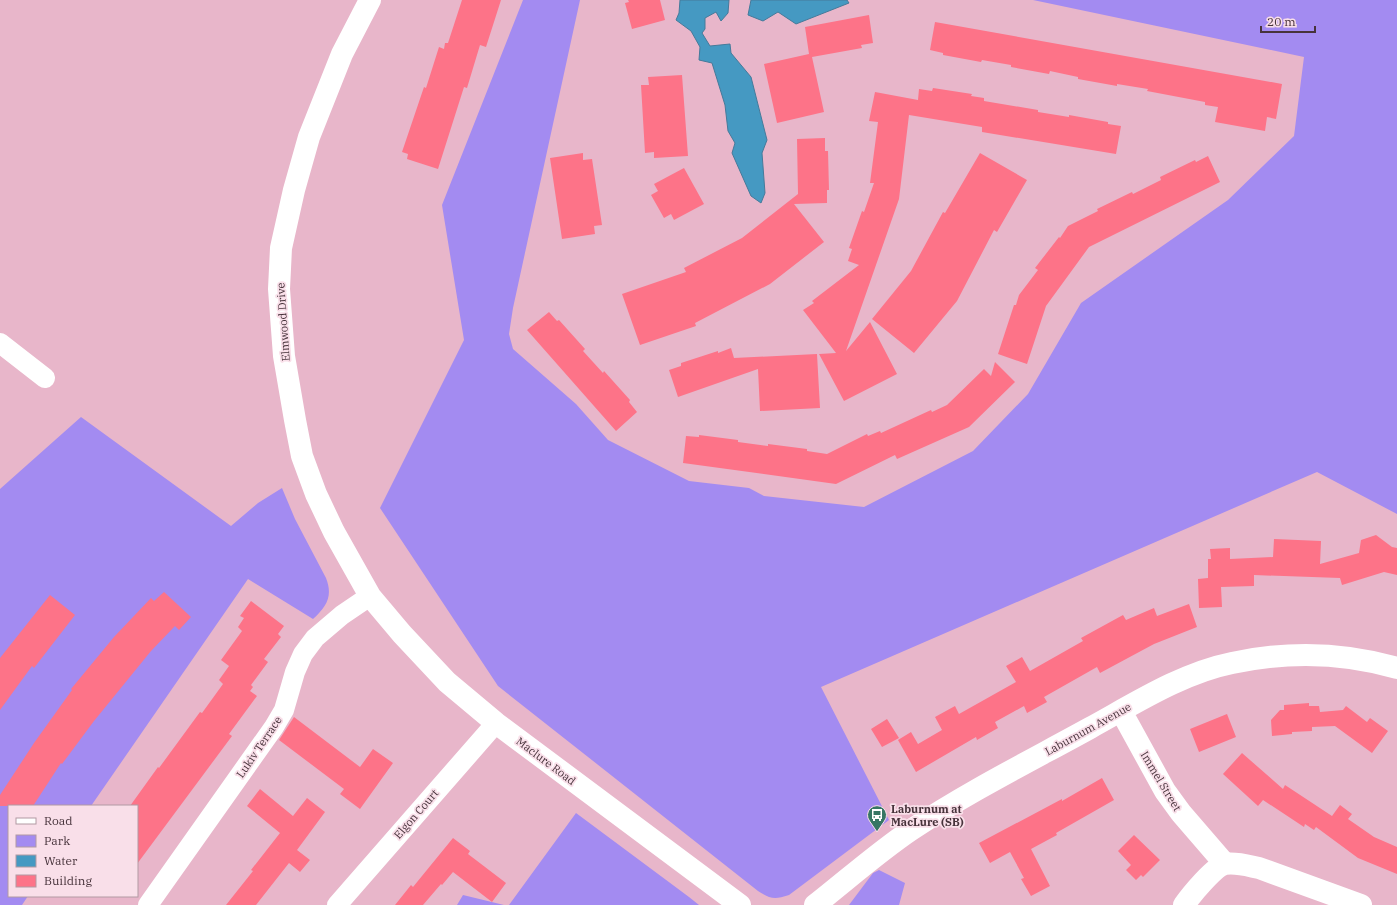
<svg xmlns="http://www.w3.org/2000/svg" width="1397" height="905" viewBox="0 0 1397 905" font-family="'IBM Plex Serif',serif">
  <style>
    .green { fill: #a38bf1 }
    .water { fill: #4599c2; stroke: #467a9a }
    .building { fill: #fd7388 }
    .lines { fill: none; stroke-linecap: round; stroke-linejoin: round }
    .street { stroke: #fff; stroke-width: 20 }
    .secondary { stroke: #fff; stroke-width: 22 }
    .labels { text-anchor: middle; stroke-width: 3.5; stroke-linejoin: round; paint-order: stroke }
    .street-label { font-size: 11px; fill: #47333b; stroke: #f9dfe9 }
    .poi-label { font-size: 11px; font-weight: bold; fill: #47333b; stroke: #f9dfe9; text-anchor: start }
  </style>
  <rect width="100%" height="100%" fill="#e8b6ca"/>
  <path class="green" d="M 523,0 L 580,0 L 513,308 L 509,334 L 513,349 L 576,404 L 608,440 L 689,481 L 749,488 L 764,496 L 864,507 L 973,451 L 1028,394 L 1081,303 L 1228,200 L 1294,136 L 1304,57 L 1033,0 L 1397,0 L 1397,514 L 1317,472 L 821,687 L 889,820 L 789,895 C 774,900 771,899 758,891 L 498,686 L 380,508 L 464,340 L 442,205 Z
    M 81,417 L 231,526 L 258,503 L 282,488 L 295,519 L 326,578 C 333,596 327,606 313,619 L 248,579 L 91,806 L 9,806 L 9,896 L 28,896 L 22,905 L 0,905 L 0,489 Z
    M 576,813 L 689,897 L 699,905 L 509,905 Z
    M 879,870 L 905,883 L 899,905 L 849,905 L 873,873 Z
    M 463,895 L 504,905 L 457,905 Z"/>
  <path class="water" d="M 680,0 L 729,0 L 728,13 L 721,21 L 716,12 L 705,18 L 705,29 L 702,33 L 710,46 L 730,44 L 731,53 L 751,77 L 767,140 L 762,153 L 765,193 L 761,203 L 751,196 L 732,153 L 735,143 L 728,131 L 725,105 L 712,63 L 699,60 L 700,47 L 691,31 L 676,20 L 679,13 Z
    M 751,0 L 847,0 L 849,3 L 796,24 L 778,12 L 763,21 L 748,15 Z"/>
  <path class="building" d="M 462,0 L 501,0 L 486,47 L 480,45 L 467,88 L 464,87 L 438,169 L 407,159 L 408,154 L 402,152 L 424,87 L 426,88 L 439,47 L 444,49 L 445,43 L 448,43 Z
    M 628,0 L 660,0 L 665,20 L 632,29 L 625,3 L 629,2 Z
    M 869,15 L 873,43 L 861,45 L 862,48 L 812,57 L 824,112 L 777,123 L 764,64 L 809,54 L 805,27 Z
    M 935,22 L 1282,84 L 1276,119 L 1267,117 L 1265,131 L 1215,122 L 1218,107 L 1205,105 L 1205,102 L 1147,91 L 1148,89 L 1117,84 L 1117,86 L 1078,79 L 1078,77 L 1050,71 L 1049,74 L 1011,67 L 1011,65 L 982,60 L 981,62 L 943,55 L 943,53 L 930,50 Z
    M 682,75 L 688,156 L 654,158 L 654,152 L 645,153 L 641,85 L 649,85 L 648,77 Z
    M 933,88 L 972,94 L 971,96 L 984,98 L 984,101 L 1038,110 L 1038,112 L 1069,117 L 1069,115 L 1108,122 L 1108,124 L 1121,126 L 1116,154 L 982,132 L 982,127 L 909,115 L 899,199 L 846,351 L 870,322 L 897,374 L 844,401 L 819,354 L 836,353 L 803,310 L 814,303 L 812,301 L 859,265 L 848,261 L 852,249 L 849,248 L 862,211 L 864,212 L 874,183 L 870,183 L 878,122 L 869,121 L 875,92 L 918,100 L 919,89 L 932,91 Z
    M 825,138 L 825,151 L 828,151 L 829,190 L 827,190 L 827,203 L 794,204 L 824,242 L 770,284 L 695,323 L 696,326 L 640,345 L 622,294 L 686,272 L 684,268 L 742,238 L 798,194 L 797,139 Z
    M 583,153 L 583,160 L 592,159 L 602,225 L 594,226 L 595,234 L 562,239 L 550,158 Z
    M 980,153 L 1027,180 L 997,232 L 994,230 L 957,301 L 914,353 L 872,319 L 911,271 L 943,212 L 945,213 Z
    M 1208,156 L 1220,182 L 1089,247 L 1046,306 L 1027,364 L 998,354 L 1014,305 L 1016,305 L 1019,295 L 1038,270 L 1035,268 L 1059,237 L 1060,238 L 1068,226 L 1098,211 L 1097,209 L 1132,192 L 1133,194 L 1161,180 L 1160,177 L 1195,160 L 1196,162 Z
    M 684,168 L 704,204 L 674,220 L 671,214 L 664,218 L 651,195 L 658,191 L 654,184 Z
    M 549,312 L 557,321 L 559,320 L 585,349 L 583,351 L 603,373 L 604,371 L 630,400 L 629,402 L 637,412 L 616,431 L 527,330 Z
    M 731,348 L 734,358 L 817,354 L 820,408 L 760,411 L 758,369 L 678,397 L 669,370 L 681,366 L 681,363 L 718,351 L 718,353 Z
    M 995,362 L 1015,382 L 969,427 L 897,459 L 895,455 L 836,484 L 683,463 L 686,436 L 699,437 L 699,435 L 738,440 L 738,442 L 768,446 L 768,444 L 807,449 L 807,451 L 827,454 L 867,434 L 868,436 L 880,431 L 881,433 L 931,410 L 932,412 L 947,405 L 984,369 L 991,376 Z
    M 1376,535 L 1392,547 L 1397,548 L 1397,575 L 1384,572 L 1342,585 L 1340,578 L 1254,575 L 1254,586 L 1221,587 L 1222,607 L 1199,608 L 1198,579 L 1208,578 L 1208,559 L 1211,559 L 1210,549 L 1230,548 L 1230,559 L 1273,557 L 1274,539 L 1321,541 L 1320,564 L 1359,553 L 1361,540 Z
    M 164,592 L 191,617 L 179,630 L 175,626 L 151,651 L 94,721 L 62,764 L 61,763 L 33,806 L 0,806 L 0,795 L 34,743 L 72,690 L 71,689 L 114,637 L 151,598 L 154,601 Z
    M 50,595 L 75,615 L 34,668 L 32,666 L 0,710 L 0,658 Z
    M 251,601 L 284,626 L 278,634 L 281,637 L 264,659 L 268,662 L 251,685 L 253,687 L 250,691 L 257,696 L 229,734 L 232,736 L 137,864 L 137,806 L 130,806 L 158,767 L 159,768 L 200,712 L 202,713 L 223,684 L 219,680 L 229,666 L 221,660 L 242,631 L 238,627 L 244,618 L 240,616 Z
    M 1189,604 L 1197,627 L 1154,644 L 1100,673 L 1097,667 L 1044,697 L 1047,702 L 1027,713 L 1024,706 L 995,722 L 998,728 L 977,740 L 976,737 L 916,772 L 898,740 L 911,732 L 918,744 L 942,730 L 935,717 L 955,706 L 959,714 L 1016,682 L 1006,666 L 1022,657 L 1030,671 L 1083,641 L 1081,638 L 1123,615 L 1126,620 L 1154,608 L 1157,616 Z
    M 1309,703 L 1309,706 L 1319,706 L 1320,712 L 1343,710 L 1346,706 L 1367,722 L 1370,718 L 1388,731 L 1372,753 L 1335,726 L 1312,727 L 1312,731 L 1292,732 L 1292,734 L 1272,736 L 1271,720 L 1280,710 L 1284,710 L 1284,705 Z
    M 1227,714 L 1236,737 L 1199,752 L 1190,729 Z
    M 294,717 L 360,767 L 373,749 L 393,763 L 360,809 L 340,794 L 344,789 L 279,740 Z
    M 887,719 L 899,738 L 882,747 L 871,729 Z
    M 1242,753 L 1283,789 L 1285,785 L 1332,816 L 1340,805 L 1352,814 L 1348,819 L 1374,837 L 1397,847 L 1397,874 L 1358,858 L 1316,827 L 1314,830 L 1305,824 L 1304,827 L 1263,800 L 1258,806 L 1223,774 Z
    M 1102,778 L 1114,800 L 1056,833 L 1057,835 L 1031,849 L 1050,886 L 1031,896 L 1021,879 L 1024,878 L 1010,852 L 990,863 L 979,843 L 1062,799 L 1062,801 Z
    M 260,789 L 293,816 L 307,798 L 325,812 L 297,850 L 310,860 L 300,872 L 289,863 L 256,905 L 226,905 L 253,871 L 251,870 L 280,833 L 247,806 Z
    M 1134,835 L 1160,860 L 1143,877 L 1141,875 L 1136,880 L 1126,870 L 1131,865 L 1118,851 Z
    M 453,838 L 470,851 L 468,854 L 506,883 L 492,902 L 453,872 L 442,885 L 441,884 L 423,905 L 395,905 L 411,885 L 413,887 Z"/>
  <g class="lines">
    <path class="street" d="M 0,343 L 45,378
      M 148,905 L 274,727 L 284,710 L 295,672 L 303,654 L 315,638 L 342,615 L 370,596
      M 337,905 L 496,723"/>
    <path class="secondary" d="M 370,0 L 342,54 L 309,137 L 294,190 L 281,248 L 279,289 L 284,356 L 295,420 L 302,456 L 316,494 L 334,532 L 370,596 L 402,634 L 447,682 L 496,723 L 740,905
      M 1121,711 L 1165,791 L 1181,813 L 1225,864
      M 815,905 C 847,880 877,853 911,830 C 968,792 1030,761 1090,728 C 1134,704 1182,673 1232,663 C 1288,651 1342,652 1397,668
      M 1184,905 C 1191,895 1214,867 1225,864 C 1236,862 1249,866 1259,868 L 1361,905"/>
  </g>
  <defs>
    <g id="bus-pin" transform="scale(1)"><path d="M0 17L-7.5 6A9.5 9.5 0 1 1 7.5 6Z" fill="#367664" stroke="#f9dfe9"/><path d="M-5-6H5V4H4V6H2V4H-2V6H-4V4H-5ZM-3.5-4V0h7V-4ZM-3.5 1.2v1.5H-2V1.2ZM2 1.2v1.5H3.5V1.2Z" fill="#fff"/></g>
  </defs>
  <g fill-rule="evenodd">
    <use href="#bus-pin" x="877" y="815"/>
  </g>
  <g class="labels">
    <g class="street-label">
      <text transform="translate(283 322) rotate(-94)" y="4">Elmwood Drive</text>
      <text transform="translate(1088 729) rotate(-29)" y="4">Laburnum Avenue</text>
      <text transform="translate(259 747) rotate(-56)" y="4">Lukiv Terrace</text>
      <text transform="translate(546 761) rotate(37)" y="4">Maclure Road</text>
      <text transform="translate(1161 781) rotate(59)" y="4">Immel Street</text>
      <text transform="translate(416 814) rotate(-49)" y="4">Elgon Court</text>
    </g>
    <g class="poi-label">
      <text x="891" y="813">Laburnum at<tspan x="891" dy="13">MacLure (SB)</tspan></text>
    </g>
  </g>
  <rect x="8" y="805" width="130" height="92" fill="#f9dfe9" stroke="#b29aa3"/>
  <rect x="16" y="818" width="20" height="6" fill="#ffffff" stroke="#b29aa3"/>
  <text x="44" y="825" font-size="12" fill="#47333b">Road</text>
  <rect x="16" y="835" width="20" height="12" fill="#a38bf1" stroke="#b29aa3"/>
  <text x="44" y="845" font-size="12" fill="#47333b">Park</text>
  <rect x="16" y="855" width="20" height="12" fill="#4599c2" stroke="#b29aa3"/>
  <text x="44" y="865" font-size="12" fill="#47333b">Water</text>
  <rect x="16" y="875" width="20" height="12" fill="#fd7388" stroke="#b29aa3"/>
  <text x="44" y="885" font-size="12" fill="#47333b">Building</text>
  <path d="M1261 26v6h54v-6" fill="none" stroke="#47333b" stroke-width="2"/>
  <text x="1267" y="26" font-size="12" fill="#47333b" stroke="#f9dfe9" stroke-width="3" paint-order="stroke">20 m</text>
</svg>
